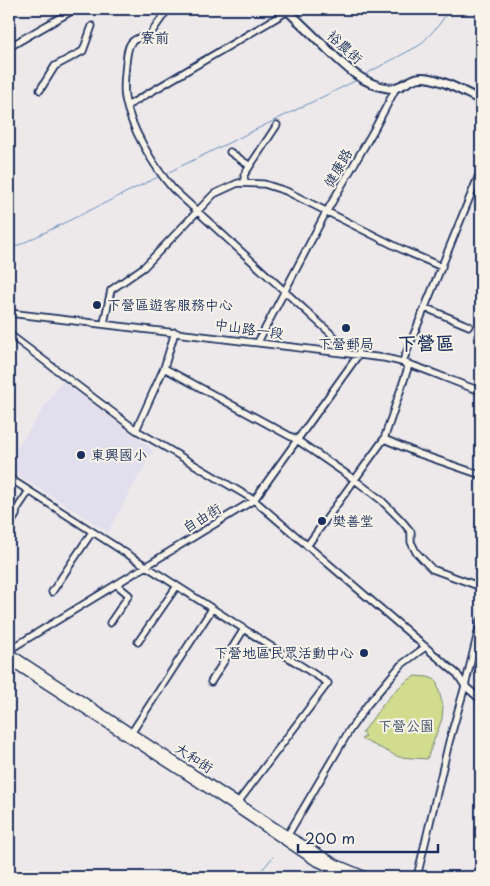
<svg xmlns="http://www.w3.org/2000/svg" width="490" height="886" viewBox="0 0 490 886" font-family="'Playpen Sans','LXGW WenKai TC',sans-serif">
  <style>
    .built { fill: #e1deee }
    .green { fill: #d1dc8f; stroke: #768676 }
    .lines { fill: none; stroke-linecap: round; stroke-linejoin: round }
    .stream { stroke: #678dba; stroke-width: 1 }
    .minor-casing { stroke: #1b2f5e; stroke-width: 9 }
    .tertiary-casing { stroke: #1b2f5e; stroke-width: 11 }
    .secondary-casing { stroke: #1b2f5e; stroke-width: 11 }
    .minor { stroke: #f7f3e8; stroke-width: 5.5 }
    .tertiary { stroke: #f7f3e8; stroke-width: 7 }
    .secondary { stroke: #f7f3e8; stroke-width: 8 }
    .poi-dot { fill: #1b2f5e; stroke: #f7f3e8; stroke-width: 2 }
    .labels { text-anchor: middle; stroke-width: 4; stroke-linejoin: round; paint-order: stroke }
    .street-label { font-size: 14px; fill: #1b2f5e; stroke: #f7f3e8 }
    .poi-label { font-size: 14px; fill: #1b2f5e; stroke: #f7f3e8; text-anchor: start }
    .park-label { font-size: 14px; fill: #3f5268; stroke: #f7f3e8 }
    .neighbourhood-label { font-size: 15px; fill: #1b2f5e; stroke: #f7f3e8 }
    .district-label { font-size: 19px; font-weight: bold; fill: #1b2f5e; stroke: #f7f3e8 }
  </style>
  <rect width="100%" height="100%" fill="#ede9eb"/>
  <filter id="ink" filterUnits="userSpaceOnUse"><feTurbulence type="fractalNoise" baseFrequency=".02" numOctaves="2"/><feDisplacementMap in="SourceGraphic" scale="10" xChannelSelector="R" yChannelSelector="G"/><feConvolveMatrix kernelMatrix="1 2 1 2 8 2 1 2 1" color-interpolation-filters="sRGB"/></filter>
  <g filter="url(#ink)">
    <path class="built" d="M 62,381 L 153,450 L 108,532 L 9,469 L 9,460 Z"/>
    <path class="green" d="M 415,676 L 428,677 L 436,680 L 443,706 L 442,719 L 427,759 L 399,757 L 361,739 L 366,736 L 362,733 C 377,713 392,688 415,676 Z"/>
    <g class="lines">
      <path class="stream" d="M 9,52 L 83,9
        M 364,75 L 420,45 L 438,26 L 450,9
        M 165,174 L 357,80
        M 11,249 L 158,177
        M 475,704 L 481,707
        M 256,877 L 273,857"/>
      <g class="minor-casing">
        <path id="minor" d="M 168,9 L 149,36 C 129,38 128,44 126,63 C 125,75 123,87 125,98 C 130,127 154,167 173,189 L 340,342 L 345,347 L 343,352
          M 9,47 L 75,9
          M 40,90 L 55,66 L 83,51 L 92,26
          M 127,106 L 288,11
          M 230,152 L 250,166
          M 245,183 L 244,175 L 277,125
          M 426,308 L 469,326
          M 9,313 L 384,358 C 418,364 449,381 481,391
          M 104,323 L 111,290 L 144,267 L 214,194 L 238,183 L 264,184 L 286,191 L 403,250 L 442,267
          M 9,334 L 136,430 L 254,500 L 457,674 L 465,686 L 481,700
          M 258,342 L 324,216 L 375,128 L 396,88
          M 403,361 L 481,170
          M 164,368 L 297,440 L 355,480 L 381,500 L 401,520 L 411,532 L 411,542 L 416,552 L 432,569 L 481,587
          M 136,430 L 164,368 L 175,332
          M 384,439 L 417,453 L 481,475
          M 9,478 L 328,683 L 236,805
          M 9,526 L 16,515 L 17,509 L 29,491
          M 307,546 L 384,439 L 408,368 L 403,361
          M 52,592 L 92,532
          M 110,623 L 129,595 L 117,585
          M 138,642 L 177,586
          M 9,650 L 254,500 L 359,354
          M 211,682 L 244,629
          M 132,732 L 212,609
          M 286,838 L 349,731 L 368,704 L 401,665 L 424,648
          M 417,877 L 449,742 L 465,686 L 481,620"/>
      </g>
      <g class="tertiary-casing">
        <path id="tertiary" d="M 286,9 C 297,20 308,30 319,41 C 339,60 359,84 388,88 C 398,90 407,81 417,78 C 434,74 465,93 481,100"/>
      </g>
      <g class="secondary-casing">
        <path id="secondary" d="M 9,653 L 288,836 L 336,864 L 367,877
          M 9,660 L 198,782 L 314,860 L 350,877"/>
      </g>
      <use href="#minor" class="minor"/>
      <use href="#tertiary" class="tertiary"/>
      <use href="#secondary" class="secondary"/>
    </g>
  </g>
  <g class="poi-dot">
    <circle cx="97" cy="305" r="5"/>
    <circle cx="346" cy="328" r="5"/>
    <circle cx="81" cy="455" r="5"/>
    <circle cx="322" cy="521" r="5"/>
    <circle cx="364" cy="653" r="5"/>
  </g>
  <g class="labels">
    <g class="street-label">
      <text transform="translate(345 47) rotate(42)" y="5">裕農街</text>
      <text transform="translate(338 168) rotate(-60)" y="5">健康路</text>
      <text transform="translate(249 329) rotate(8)" y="5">中山路一段</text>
      <text transform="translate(202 518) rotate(-32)" y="5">自由街</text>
      <text transform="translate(194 758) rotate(33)" y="5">大和街</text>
    </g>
    <g class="poi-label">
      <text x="107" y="310">下營區遊客服務中心</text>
      <text x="346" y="349" text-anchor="middle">下營郵局</text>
      <text x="91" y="460">東興國小</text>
      <text x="332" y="526">樊善堂</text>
      <text x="354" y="658" text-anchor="end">下營地區民眾活動中心</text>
    </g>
    <g class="park-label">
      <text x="406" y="731">下營公園</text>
    </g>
    <g class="neighbourhood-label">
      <text x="155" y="43">寮前</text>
    </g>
    <g class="district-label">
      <text x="426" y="350">下營區</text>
    </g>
  </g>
  <rect width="490" height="886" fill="none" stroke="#f7f3e8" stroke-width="30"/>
  <rect x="15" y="15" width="460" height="856" fill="none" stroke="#1b2f5e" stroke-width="2" filter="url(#ink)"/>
  <path d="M298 844v8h140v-8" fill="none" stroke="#1b2f5e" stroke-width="2.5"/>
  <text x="305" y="844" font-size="15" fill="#1b2f5e" stroke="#f7f3e8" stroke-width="4" paint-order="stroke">200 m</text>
</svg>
